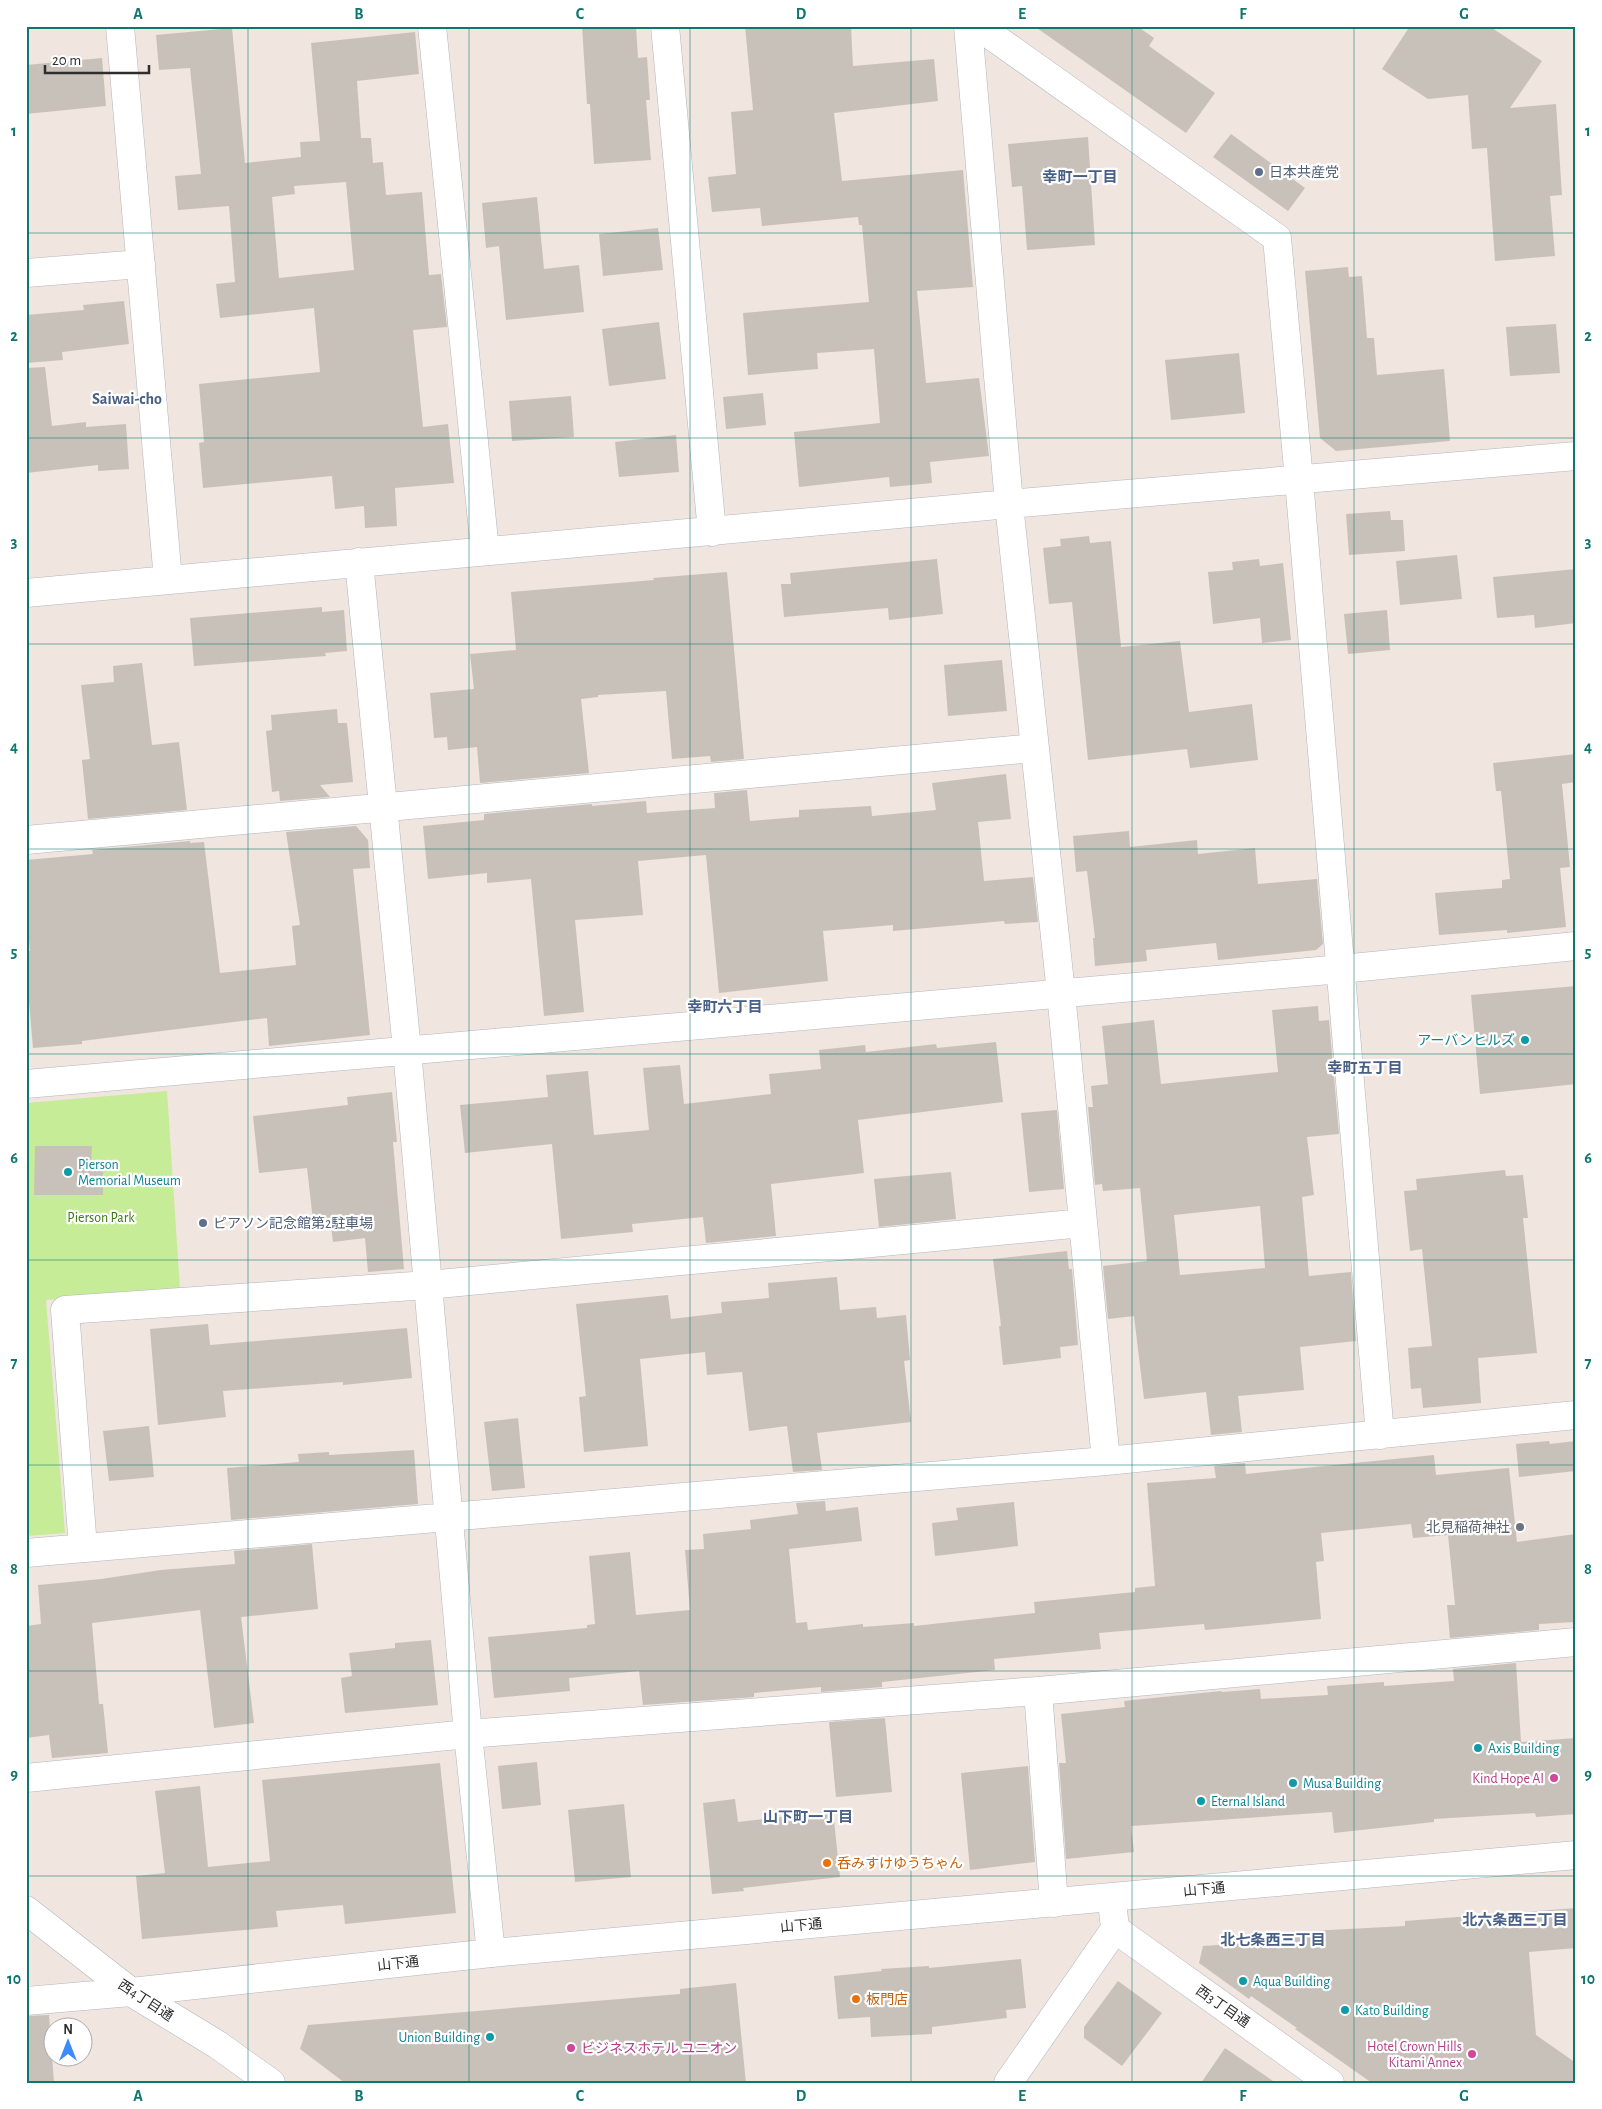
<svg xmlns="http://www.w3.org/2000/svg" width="1602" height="2109" viewBox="0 0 1602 2109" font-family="'Alegreya Sans','Noto Sans JP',sans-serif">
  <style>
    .green { fill: #c6ec97 }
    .building { fill: #c8c1ba; fill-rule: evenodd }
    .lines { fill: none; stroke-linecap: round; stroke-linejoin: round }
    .minor-casing { stroke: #afb6be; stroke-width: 29 }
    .tertiary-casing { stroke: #afb6be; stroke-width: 29 }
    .minor { stroke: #fff; stroke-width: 28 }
    .tertiary { stroke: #fff; stroke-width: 28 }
    .grid { fill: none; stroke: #0f766e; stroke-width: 1; stroke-opacity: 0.55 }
    .service-dot { fill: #5c6f8a; stroke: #fff; stroke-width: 2 }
    .culture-dot { fill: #0f9aa8; stroke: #fff; stroke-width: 2 }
    .worship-dot { fill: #6b7280; stroke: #fff; stroke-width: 2 }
    .hotel-dot { fill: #d1479c; stroke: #fff; stroke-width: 2 }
    .food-dot { fill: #e8710a; stroke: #fff; stroke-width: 2 }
    .labels { text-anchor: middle; stroke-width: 4.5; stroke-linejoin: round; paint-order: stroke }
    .service-label { font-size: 14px; fill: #4e5e75; stroke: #fff; text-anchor: start }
    .culture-label { font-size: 14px; fill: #0d838f; stroke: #fff; text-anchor: start }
    .park-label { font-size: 14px; fill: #3d7613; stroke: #fff }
    .worship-label { font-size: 14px; fill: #5b616d; stroke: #fff; text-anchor: end }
    .hotel-label { font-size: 14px; fill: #b23c85; stroke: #fff; text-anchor: end }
    .food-label { font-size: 14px; fill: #c56008; stroke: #fff; text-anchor: start }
    .street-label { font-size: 14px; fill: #2e2e2e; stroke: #fff }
    .neighbourhood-label { font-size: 15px; font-weight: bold; fill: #486085; stroke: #fff }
    .quarter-label { font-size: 16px; font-weight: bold; fill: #486085; stroke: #fff }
    .neatline { fill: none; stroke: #0f766e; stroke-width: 2 }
    .grid-label { font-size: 16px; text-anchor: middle; font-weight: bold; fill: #0f766e }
  </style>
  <rect width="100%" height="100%" fill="#f0e5df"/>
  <path class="green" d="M 167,1091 L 180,1290 L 46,1300 L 65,1533 L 26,1536 L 26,1103 Z"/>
  <path class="building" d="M 582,26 L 636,26 L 638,58 L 647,57 L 650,100 L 646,100 L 651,160 L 594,164 L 590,104 L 587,104 Z
    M 745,26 L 851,26 L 853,66 L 934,59 L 938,101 L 834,113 L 842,181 L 963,170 L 973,287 L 917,291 L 926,383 L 979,378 L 989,456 L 930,462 L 932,483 L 890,487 L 889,477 L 799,487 L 794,432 L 880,423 L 874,349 L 817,353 L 818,369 L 748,375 L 743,313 L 869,302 L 862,225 L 859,225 L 858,217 L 762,226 L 760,208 L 712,212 L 708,177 L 736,174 L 731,112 L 753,110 Z
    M 1034,26 L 1137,26 L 1154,38 L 1149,46 L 1215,93 L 1186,133 Z
    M 1410,26 L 1489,26 L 1542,61 L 1510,108 L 1556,104 L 1562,195 L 1550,196 L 1555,256 L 1495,261 L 1487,148 L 1472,149 L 1468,95 L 1428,99 L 1382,69 Z
    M 232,28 L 245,163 L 301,157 L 300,142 L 320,141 L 311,43 L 415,32 L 419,74 L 357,81 L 361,138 L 371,138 L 373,163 L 383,162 L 386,195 L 422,192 L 429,275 L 441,274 L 447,327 L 413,330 L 423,427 L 448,424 L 454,483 L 395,488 L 397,526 L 365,528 L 364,506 L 335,509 L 332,476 L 203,488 L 199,443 L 204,442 L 199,384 L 320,372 L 314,308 L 220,318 L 216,284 L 235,282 L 229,206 L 178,210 L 175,176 L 201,174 L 190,68 L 159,70 L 156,35 ZM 346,182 L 354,270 L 279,278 L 272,197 L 295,194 L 294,186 Z
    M 102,58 L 106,106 L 26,114 L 26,65 Z
    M 1231,134 L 1305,188 L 1288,211 L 1213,157 Z
    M 1088,137 L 1095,245 L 1027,250 L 1022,186 L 1012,187 L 1008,144 Z
    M 537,197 L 544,269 L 579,265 L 584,312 L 506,320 L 499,246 L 486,248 L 482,203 Z
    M 658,228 L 663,270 L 603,276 L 599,234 Z
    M 1348,267 L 1349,277 L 1362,276 L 1367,338 L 1374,338 L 1377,375 L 1444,369 L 1450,441 L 1336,451 L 1320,438 L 1305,271 Z
    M 124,301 L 129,344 L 62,352 L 63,360 L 26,363 L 26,315 L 84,310 L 83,305 Z
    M 659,322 L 666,379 L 609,386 L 602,329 Z
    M 1556,324 L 1560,373 L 1510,376 L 1506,327 Z
    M 1239,353 L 1245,413 L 1171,420 L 1165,360 Z
    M 45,367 L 52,426 L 86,422 L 86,427 L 126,424 L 129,469 L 98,471 L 98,465 L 26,473 L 26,368 Z
    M 763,393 L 766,425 L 726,429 L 723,397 Z
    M 571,396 L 574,437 L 512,441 L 509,401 Z
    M 676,435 L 679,472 L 619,477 L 615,442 Z
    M 1390,511 L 1391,520 L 1403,520 L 1405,551 L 1349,555 L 1346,514 Z
    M 1089,536 L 1090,543 L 1111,541 L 1121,647 L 1180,641 L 1189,712 L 1252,704 L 1258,760 L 1190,768 L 1187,749 L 1088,760 L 1072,602 L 1049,604 L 1043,548 L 1061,546 L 1060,539 Z
    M 1457,555 L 1462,599 L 1400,605 L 1396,561 Z
    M 937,559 L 943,614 L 889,620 L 888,608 L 784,617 L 781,584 L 791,584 L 790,573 Z
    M 1259,559 L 1260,566 L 1283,563 L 1291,640 L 1262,643 L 1260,618 L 1213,624 L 1208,572 L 1233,570 L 1232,562 Z
    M 1576,569 L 1576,623 L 1535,628 L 1534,615 L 1497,618 L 1493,577 Z
    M 727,572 L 744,759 L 711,762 L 710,756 L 672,759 L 666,691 L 598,695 L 598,697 L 581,699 L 589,773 L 480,783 L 477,747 L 448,750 L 447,737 L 434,738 L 430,693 L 474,689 L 470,654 L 516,650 L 511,592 L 654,580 L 653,578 Z
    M 322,607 L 322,612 L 344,610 L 347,651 L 325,653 L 326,656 L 194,666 L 190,618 Z
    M 1387,610 L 1390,650 L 1348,654 L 1344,614 Z
    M 1002,660 L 1007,711 L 948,716 L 944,665 Z
    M 142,663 L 152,745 L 179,742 L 187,810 L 88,819 L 82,760 L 90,759 L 81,685 L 114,682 L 113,666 Z
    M 337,709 L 338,723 L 347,723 L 353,782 L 320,785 L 330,797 L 280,801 L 279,791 L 272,792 L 266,731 L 272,730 L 271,715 Z
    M 1576,754 L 1576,782 L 1562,784 L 1570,867 L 1560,868 L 1566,927 L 1507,933 L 1507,930 L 1439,935 L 1435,893 L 1502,888 L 1502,880 L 1510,879 L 1501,791 L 1496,791 L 1493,763 Z
    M 1006,774 L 1011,819 L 978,822 L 984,881 L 1033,877 L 1038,922 L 1005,924 L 1004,921 L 893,931 L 893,925 L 823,931 L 828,981 L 719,993 L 706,855 L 638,861 L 643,915 L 575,920 L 584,1012 L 544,1016 L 531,879 L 487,883 L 487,873 L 428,879 L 423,826 L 484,820 L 484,814 L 592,804 L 592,806 L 646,801 L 647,813 L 715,808 L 714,793 L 747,790 L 750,821 L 799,817 L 799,810 L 871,806 L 872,816 L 936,810 L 932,783 Z
    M 356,826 L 368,840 L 370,868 L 353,869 L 370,1035 L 269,1046 L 267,1018 L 82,1041 L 82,1044 L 33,1048 L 26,967 L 26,951 L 30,951 L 26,910 L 26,860 L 93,854 L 92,850 L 190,841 L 190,843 L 204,842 L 220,973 L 296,965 L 292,926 L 300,925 L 286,832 Z
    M 1129,831 L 1130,847 L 1197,840 L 1198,854 L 1255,848 L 1258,884 L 1317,879 L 1323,944 L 1316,950 L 1218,960 L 1216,943 L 1146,950 L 1147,961 L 1095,966 L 1093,938 L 1095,938 L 1087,871 L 1076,872 L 1073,836 Z
    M 1576,986 L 1576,1084 L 1480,1094 L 1471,995 Z
    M 1318,1006 L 1319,1021 L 1329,1020 L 1339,1134 L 1307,1137 L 1314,1195 L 1302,1197 L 1309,1276 L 1351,1272 L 1356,1341 L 1300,1347 L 1304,1390 L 1238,1396 L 1242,1432 L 1211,1435 L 1206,1392 L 1144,1399 L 1134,1316 L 1108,1319 L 1103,1266 L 1147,1261 L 1140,1188 L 1103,1191 L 1102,1184 L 1095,1185 L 1088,1107 L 1093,1107 L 1091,1086 L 1108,1084 L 1102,1026 L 1154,1020 L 1161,1084 L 1278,1072 L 1272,1010 ZM 1260,1206 L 1265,1268 L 1180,1275 L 1174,1215 Z
    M 996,1042 L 1003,1102 L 858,1120 L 864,1173 L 771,1184 L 776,1236 L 706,1243 L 703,1217 L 632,1224 L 633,1232 L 561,1239 L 552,1144 L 465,1153 L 460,1105 L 548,1097 L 546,1075 L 588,1071 L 594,1135 L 649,1130 L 643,1068 L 680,1065 L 684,1104 L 771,1094 L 769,1074 L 821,1069 L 819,1050 L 865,1045 L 866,1052 L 936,1044 L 937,1048 Z
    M 392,1092 L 397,1142 L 393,1142 L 404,1269 L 368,1272 L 365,1238 L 333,1242 L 331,1226 L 314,1229 L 307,1168 L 259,1173 L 253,1116 L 348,1105 L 347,1097 Z
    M 1057,1110 L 1064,1189 L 1029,1192 L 1021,1113 Z
    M 35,1146 L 92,1146 L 91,1165 L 103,1166 L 103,1195 L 34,1195 Z
    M 1505,1170 L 1506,1176 L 1523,1175 L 1528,1218 L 1523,1218 L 1537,1353 L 1478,1358 L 1481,1403 L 1423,1408 L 1421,1388 L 1411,1389 L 1408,1348 L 1432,1346 L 1422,1249 L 1410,1251 L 1404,1191 L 1417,1190 L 1416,1179 Z
    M 951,1172 L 956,1219 L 879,1227 L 874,1179 Z
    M 1067,1251 L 1069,1269 L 1072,1269 L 1078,1345 L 1060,1347 L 1061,1358 L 1003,1365 L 999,1326 L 1001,1326 L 993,1259 Z
    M 837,1277 L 840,1310 L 876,1307 L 877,1318 L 906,1315 L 910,1360 L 904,1361 L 911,1422 L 817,1433 L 822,1470 L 793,1472 L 787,1426 L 749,1431 L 742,1372 L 707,1375 L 705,1352 L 640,1359 L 648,1446 L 584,1452 L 579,1397 L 586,1396 L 576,1304 L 668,1295 L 671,1319 L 722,1313 L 721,1302 L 769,1298 L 768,1283 Z
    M 208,1324 L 210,1345 L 407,1328 L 412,1378 L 343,1385 L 343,1382 L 223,1391 L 226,1417 L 158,1425 L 150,1329 Z
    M 518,1418 L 525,1488 L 492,1491 L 484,1422 Z
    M 149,1426 L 154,1477 L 109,1481 L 103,1431 Z
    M 1549,1441 L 1550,1444 L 1576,1441 L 1576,1471 L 1519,1477 L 1516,1444 Z
    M 414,1450 L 418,1504 L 231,1520 L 227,1468 L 299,1462 L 298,1454 L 329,1452 L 329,1455 Z
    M 1434,1455 L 1436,1475 L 1509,1468 L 1517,1542 L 1576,1534 L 1576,1622 L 1539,1624 L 1539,1630 L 1450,1638 L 1447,1605 L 1455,1605 L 1448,1535 L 1413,1538 L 1411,1524 L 1321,1533 L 1324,1561 L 1316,1562 L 1321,1619 L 1205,1630 L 1204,1624 L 1099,1633 L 1101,1649 L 994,1659 L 995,1670 L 882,1682 L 882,1687 L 821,1692 L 821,1687 L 754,1693 L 754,1697 L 643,1705 L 639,1671 L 569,1678 L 570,1691 L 494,1698 L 488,1637 L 587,1628 L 587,1625 L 595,1624 L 589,1556 L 630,1552 L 636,1615 L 690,1610 L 685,1550 L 704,1549 L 703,1534 L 751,1529 L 750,1520 L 798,1514 L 796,1503 L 825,1501 L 826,1511 L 858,1507 L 862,1541 L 789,1549 L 796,1623 L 807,1622 L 808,1630 L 863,1624 L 863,1627 L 914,1623 L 914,1626 L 1035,1613 L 1034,1602 L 1135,1592 L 1135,1588 L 1155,1586 L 1147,1483 L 1216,1478 L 1214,1466 L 1245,1463 L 1246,1474 Z
    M 1014,1502 L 1018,1546 L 935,1556 L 932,1523 L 958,1520 L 956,1508 Z
    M 312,1544 L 318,1609 L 241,1617 L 254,1723 L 214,1728 L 200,1610 L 92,1623 L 99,1704 L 103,1704 L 108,1753 L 52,1758 L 49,1735 L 26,1738 L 26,1626 L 41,1624 L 38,1585 L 101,1579 L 161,1570 L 235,1564 L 234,1551 Z
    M 431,1640 L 438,1705 L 345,1713 L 341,1678 L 352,1676 L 349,1653 L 395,1648 L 395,1643 Z
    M 1516,1663 L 1521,1742 L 1576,1738 L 1576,1814 L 1536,1817 L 1535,1813 L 1434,1819 L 1434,1822 L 1334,1833 L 1332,1812 L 1131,1826 L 1134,1852 L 1066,1859 L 1059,1763 L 1066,1763 L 1061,1714 L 1125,1707 L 1124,1701 L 1221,1691 L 1222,1692 L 1260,1689 L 1261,1699 L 1328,1695 L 1327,1686 L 1384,1682 L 1384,1686 L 1454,1681 L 1453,1669 Z
    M 885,1718 L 892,1792 L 836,1797 L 829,1722 Z
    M 537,1762 L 541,1805 L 502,1809 L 498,1766 Z
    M 440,1763 L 456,1913 L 345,1924 L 343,1905 L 276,1911 L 278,1927 L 142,1939 L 136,1876 L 165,1873 L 155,1791 L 200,1786 L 208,1867 L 270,1861 L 262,1780 Z
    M 1028,1766 L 1035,1862 L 970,1870 L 961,1773 Z
    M 735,1799 L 738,1822 L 833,1811 L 840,1877 L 743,1888 L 744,1891 L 712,1894 L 703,1803 Z
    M 624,1804 L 631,1877 L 575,1882 L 568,1810 Z
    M 1576,1908 L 1576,1948 L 1529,1952 L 1536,2035 L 1576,2063 L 1576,2083 L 1372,2083 L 1295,2029 L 1297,2028 L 1251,1996 L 1249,1999 L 1199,1963 L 1203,1946 L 1292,1940 L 1291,1932 L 1405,1926 L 1405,1921 Z
    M 1021,1959 L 1026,2008 L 1006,2010 L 1007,2018 L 932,2027 L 932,2034 L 871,2037 L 870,2017 L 838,2019 L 834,1976 L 882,1971 L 881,1969 L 929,1966 L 929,1968 Z
    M 1118,1981 L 1162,2013 L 1122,2066 L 1084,2038 L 1084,2027 Z
    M 736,1983 L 746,2083 L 345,2083 L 300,2049 L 308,2025 L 680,1994 L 680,1989 Z
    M 49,2015 L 54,2083 L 26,2083 L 26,2016 Z
    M 1225,2048 L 1276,2083 L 1201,2083 Z"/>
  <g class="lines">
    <g class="minor-casing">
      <path id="minor" d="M 120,26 L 168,580
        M 432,26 L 485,551
        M 665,26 L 712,532
        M 968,26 L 1009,504 L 1061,993 L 1106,1461
        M 978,26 L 1277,238 L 1299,480 L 1380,1435
        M 26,273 L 141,264
        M 359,562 L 407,1050 L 468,1734 L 491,1953
        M 26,593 L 1009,504 L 1576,456
        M 26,840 L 1035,748
        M 26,1084 L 1341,969 L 1576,946
        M 83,1548 L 65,1310 L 428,1285 L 1083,1223
        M 26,1553 L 1106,1461 L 1576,1415
        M 1038,1691 L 1054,1903
        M 26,1778 L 468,1734 L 1038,1691 L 1576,1642
        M 1115,1929 L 1330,2083
        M 1008,2083 L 1115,1929 L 1113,1910"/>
    </g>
    <g class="tertiary-casing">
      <path id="tertiary" d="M 26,1910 L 131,1992 L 218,2045 L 271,2083
        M 26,2001 L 131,1992 L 491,1953 L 1576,1855"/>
    </g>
    <use href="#minor" class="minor"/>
    <use href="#tertiary" class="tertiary"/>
  </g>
  <path class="grid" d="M 248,26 L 248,2083M 469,26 L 469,2083M 690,26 L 690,2083M 911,26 L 911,2083M 1132,26 L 1132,2083M 1354,26 L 1354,2083M 26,233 L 1576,233M 26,438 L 1576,438M 26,644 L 1576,644M 26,849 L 1576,849M 26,1054 L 1576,1054M 26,1260 L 1576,1260M 26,1465 L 1576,1465M 26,1671 L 1576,1671M 26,1876 L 1576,1876"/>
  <g class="service-dot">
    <circle cx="1259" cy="172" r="5"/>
    <circle cx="203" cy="1223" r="5"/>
  </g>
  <g class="culture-dot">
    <circle cx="1525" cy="1040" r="5"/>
    <circle cx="68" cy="1172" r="5"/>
    <circle cx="1478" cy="1748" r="5"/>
    <circle cx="1293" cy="1783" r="5"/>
    <circle cx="1201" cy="1801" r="5"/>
    <circle cx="1243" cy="1981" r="5"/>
    <circle cx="1345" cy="2010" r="5"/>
    <circle cx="490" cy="2037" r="5"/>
  </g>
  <circle class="worship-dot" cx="1520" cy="1527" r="5"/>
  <g class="hotel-dot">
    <circle cx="1554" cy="1778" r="5"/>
    <circle cx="571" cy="2048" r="5"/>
    <circle cx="1472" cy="2054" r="5"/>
  </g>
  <g class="food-dot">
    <circle cx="827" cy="1863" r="5"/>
    <circle cx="856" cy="1999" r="5"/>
  </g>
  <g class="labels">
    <g class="service-label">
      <text x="1269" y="177">日本共産党</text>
      <text x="213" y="1228">ピアソン記念館第2駐車場</text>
    </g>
    <g class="culture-label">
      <text x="1515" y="1045" text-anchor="end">アーバンヒルズ</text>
      <text x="78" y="1169">Pierson<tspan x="78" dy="16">Memorial Museum</tspan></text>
      <text x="1488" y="1753">Axis Building</text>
      <text x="1303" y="1788">Musa Building</text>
      <text x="1211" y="1806">Eternal Island</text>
      <text x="1253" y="1986">Aqua Building</text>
      <text x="1355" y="2015">Kato Building</text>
      <text x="480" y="2042" text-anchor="end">Union Building</text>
    </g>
    <g class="park-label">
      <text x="101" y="1222">Pierson Park</text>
    </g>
    <g class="worship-label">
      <text x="1510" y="1532">北見稲荷神社</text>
    </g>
    <g class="hotel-label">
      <text x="1544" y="1783">Kind Hope AI</text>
      <text x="1462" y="2051">Hotel Crown Hills<tspan x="1462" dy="16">Kitami Annex</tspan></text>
      <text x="581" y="2053" text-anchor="start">ビジネスホテル ユニオン</text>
    </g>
    <g class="food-label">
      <text x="837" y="1868">呑みすけゆうちゃん</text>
      <text x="866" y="2004">板門店</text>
    </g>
    <g class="street-label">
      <text transform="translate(1204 1889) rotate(-5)" y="5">山下通</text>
      <text transform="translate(801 1925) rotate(-5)" y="5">山下通</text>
      <text transform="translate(398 1963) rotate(-6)" y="5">山下通</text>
      <text transform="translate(146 2000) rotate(33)" y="5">西4丁目通</text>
      <text transform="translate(1223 2006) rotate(35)" y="5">西3丁目通</text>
    </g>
    <g class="neighbourhood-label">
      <text x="1080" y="182">幸町一丁目</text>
      <text x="725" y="1012">幸町六丁目</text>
      <text x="1365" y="1073">幸町五丁目</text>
      <text x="808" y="1822">山下町一丁目</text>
      <text x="1515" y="1925">北六条西三丁目</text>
      <text x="1273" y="1945">北七条西三丁目</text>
    </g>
    <g class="quarter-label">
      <text x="127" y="404">Saiwai-cho</text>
    </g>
  </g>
  <rect width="1602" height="2109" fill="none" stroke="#ffffff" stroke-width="55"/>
  <g transform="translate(68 2042)"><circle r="24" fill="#ffffff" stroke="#ababab"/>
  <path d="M0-4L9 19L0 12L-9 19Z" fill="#3d8cff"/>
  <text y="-8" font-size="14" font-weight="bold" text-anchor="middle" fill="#2e2e2e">N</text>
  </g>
  <path d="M45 65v8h104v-8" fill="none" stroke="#2e2e2e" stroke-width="2.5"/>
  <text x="52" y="65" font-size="15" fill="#2e2e2e" stroke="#ffffff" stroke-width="4" paint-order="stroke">20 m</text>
  <rect x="28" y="28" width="1546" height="2054" class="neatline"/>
  <g class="grid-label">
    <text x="138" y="19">A</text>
    <text x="359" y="19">B</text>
    <text x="580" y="19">C</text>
    <text x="801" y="19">D</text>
    <text x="1022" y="19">E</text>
    <text x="1243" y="19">F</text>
    <text x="1464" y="19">G</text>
    <text x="14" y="136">1</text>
    <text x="1588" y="136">1</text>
    <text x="14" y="341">2</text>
    <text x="1588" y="341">2</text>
    <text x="14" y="547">3</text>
    <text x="1588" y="547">3</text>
    <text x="14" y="752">4</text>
    <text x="1588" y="752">4</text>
    <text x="14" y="957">5</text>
    <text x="1588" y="957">5</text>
    <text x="14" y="1163">6</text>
    <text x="1588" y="1163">6</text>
    <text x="14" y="1368">7</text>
    <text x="1588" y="1368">7</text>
    <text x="14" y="1574">8</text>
    <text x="1588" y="1574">8</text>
    <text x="14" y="1779">9</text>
    <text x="1588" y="1779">9</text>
    <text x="14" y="1984">10</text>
    <text x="1588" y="1984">10</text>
    <text x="138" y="2101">A</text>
    <text x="359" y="2101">B</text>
    <text x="580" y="2101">C</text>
    <text x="801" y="2101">D</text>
    <text x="1022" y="2101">E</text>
    <text x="1243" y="2101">F</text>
    <text x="1464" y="2101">G</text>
  </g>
</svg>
